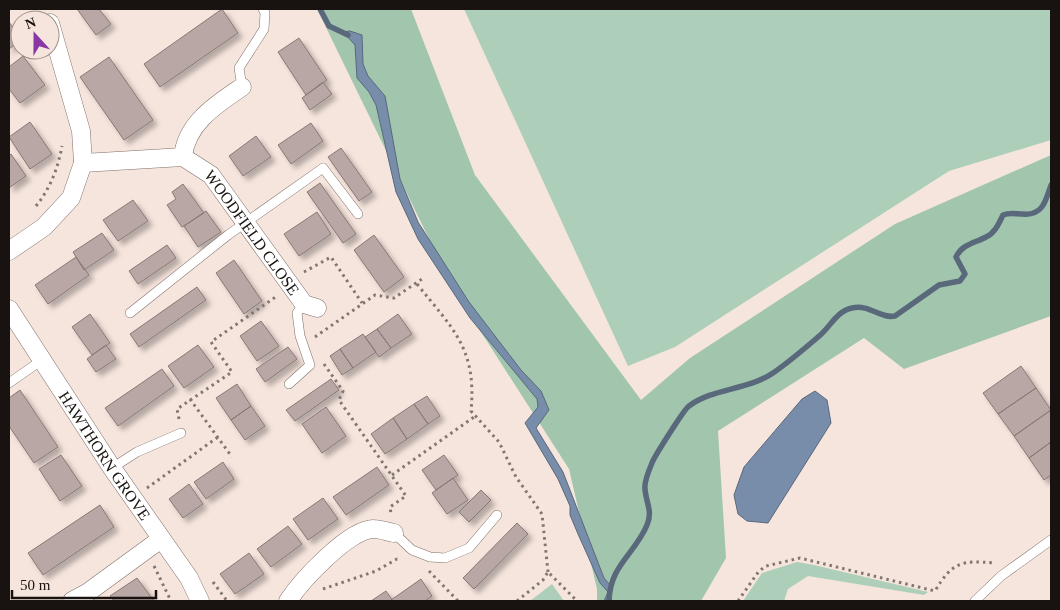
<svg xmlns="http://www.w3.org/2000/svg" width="1060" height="610" viewBox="0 0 1060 610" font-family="'Times New Roman',serif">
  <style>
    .green { fill: #adcfb9 }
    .forest { fill: #a2c5ae }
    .water { fill: #778da9; stroke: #5a687b }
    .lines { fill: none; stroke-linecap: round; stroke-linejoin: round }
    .stream { stroke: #5a687b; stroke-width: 5.5 }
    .building { fill: #b9a7a5; stroke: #887875; filter: url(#shadow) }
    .service-casing { stroke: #7f706a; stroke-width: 10 }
    .minor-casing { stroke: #7f706a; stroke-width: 19 }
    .path { stroke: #817671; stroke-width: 3; stroke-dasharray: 2.5 4; stroke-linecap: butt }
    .service { stroke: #fff; stroke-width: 9 }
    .minor { stroke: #fff; stroke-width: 18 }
    .labels { text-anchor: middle; stroke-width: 5; stroke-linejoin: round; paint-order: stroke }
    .street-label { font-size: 16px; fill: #181310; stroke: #f6e5dd }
  </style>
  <defs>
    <filter id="shadow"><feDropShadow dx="4.5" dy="4.5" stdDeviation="2.5" flood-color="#0004"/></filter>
  </defs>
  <rect width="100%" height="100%" fill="#f6e5dd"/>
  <path class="green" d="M 464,9 L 1051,9 L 1051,140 L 949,171 L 675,347 L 628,366 Z
    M 797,562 L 814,565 L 928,592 L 924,595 L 808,576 L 788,589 L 784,601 L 743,601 L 762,573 Z
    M 552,584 L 564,601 L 530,601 Z"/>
  <path class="forest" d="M 317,9 L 411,9 L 475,175 L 641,400 L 690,358 L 895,224 L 1051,155 L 1051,316 L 904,369 L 864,338 L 718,431 L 726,558 L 701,601 L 597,601 L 597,589 L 569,469 L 454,290 Z"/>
  <path class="water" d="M 350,31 L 362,35 L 363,64 L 368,76 L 385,96 L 400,179 L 418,222 L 469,302 L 521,370 L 541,391 L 549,410 L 536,428 L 563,472 L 604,578 L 611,586 L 611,601 L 604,601 L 608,592 L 600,583 L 578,534 L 570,515 L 570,506 L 558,479 L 525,423 L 538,407 L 537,399 L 470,318 L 418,239 L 396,192 L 376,105 L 369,92 L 357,78 L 355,45 L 343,32 Z
    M 815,391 L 827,400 L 831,423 L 768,523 L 747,521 L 738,514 L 734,495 L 744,467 L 802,399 Z"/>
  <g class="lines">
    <path class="stream" d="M 320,9 L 329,26 L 348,35
      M 609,601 C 610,565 635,554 647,525 C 653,511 646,503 645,489 C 644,482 649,470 652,463 C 654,457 685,408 689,406 C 713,388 748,390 773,373 C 789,362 804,349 818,337 C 830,328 836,311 852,308 C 870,304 880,319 895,316 L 939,285 L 960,281 L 965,274 L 956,257 C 962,244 975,243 986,237 C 995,233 999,223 1003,215 C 1010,212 1016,214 1023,214 C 1043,216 1046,200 1051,185"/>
  </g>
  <path class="building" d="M 77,9 L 99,9 L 111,24 L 96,35 Z
    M 222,9 L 238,33 L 160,87 L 144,64 Z
    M 9,22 L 20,37 L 20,41 L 9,49 Z
    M 299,38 L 327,80 L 306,95 L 278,52 Z
    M 23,56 L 45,85 L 20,103 L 9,89 L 9,67 Z
    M 109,57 L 153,120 L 124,140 L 80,77 Z
    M 323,82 L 332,94 L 310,110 L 302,98 Z
    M 30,122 L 52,154 L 30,169 L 9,137 Z
    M 311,123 L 323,141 L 291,164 L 278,145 Z
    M 256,136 L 271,157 L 243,176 L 229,156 Z
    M 341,148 L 372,192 L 359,201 L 328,157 Z
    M 11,154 L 26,176 L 9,188 L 9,156 Z
    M 320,183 L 356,234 L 343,243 L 307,192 Z
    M 183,184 L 204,213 L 182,227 L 167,205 L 176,199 L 172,192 Z
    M 133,200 L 148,221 L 118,241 L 103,220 Z
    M 206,211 L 221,232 L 198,247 L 184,226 Z
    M 317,212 L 331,234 L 299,256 L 284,234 Z
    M 102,233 L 114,250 L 84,270 L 73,252 Z
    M 374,235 L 404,277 L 384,292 L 354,250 Z
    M 167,245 L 176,258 L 138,284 L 129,271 Z
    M 76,257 L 89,275 L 48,304 L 35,285 Z
    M 234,260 L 262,301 L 244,314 L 216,273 Z
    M 197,287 L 206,300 L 139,347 L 130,334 Z
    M 90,314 L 110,343 L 92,355 L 72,327 Z
    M 398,314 L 412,334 L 391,348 L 377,329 Z
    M 261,321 L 279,346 L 257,361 L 240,336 Z
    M 377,329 L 391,348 L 379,357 L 365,337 Z
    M 363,334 L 376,352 L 353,368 L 340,349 Z
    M 106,345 L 116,359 L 96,372 L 87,359 Z
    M 198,345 L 214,367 L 184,388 L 168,366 Z
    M 288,347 L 297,359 L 265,382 L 256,369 Z
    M 340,349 L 353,368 L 342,375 L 330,356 Z
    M 1021,366 L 1036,388 L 998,414 L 983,393 Z
    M 162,369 L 174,386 L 118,426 L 105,408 Z
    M 331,379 L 339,390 L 295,421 L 286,410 Z
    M 237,384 L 251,406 L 231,420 L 216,398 Z
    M 1036,388 L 1051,410 L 1014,436 L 998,414 Z
    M 20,390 L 58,447 L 34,463 L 9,426 L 9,398 Z
    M 427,396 L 440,416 L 428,424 L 414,404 Z
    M 414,404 L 428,424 L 407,439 L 393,418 Z
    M 251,406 L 265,426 L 245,440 L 231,420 Z
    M 326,407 L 346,436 L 322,453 L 302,424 Z
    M 1051,410 L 1051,442 L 1029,458 L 1014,436 Z
    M 393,418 L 407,439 L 385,454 L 371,434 Z
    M 1051,442 L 1051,475 L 1044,480 L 1029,458 Z
    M 61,455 L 82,486 L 60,501 L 39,469 Z
    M 444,455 L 458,475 L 436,490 L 422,470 Z
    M 223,462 L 234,479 L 206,499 L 194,482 Z
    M 377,467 L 389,485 L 346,515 L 333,497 Z
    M 453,478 L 468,500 L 447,514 L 432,493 Z
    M 189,484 L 203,504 L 183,518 L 169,499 Z
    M 481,490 L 491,500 L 469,522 L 459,512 Z
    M 323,498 L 338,519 L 308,540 L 293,519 Z
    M 100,505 L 114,527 L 43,575 L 28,553 Z
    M 517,523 L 528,534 L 474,589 L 463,578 Z
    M 288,526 L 302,544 L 271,567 L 257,549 Z
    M 249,553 L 264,574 L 235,594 L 220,574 Z
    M 137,578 L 154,601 L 114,601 L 110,596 Z
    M 421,579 L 432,596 L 425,601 L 393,601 L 391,600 Z
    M 386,591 L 393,601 L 371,601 Z"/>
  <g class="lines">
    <g class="service-casing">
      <path id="service" d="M 242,87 L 239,68 L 264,29 L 265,13 L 263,9
        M 130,313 L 228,235 L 323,168 L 358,214
        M 9,383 L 42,360
        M 289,384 L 310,365 L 300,336 L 297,313 L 304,304
        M 112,468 L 137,452 L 181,433
        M 394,533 L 412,550 L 430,557 L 445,558 L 469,548 L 497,515
        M 975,601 L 1001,576 L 1051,540"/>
    </g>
    <g class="minor-casing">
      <g id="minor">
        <path d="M 183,157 C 186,123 217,104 242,87"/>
        <path id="s1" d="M 83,163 L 183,157 L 211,175 L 304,304 L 317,308"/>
        <path d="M 9,251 L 44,227 L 71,198 L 83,163 L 81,131 L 50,23"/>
        <path id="s2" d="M 9,309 L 112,468 L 189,578 L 200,601"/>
        <path d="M 72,601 L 87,593 L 161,539"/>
        <path d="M 288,601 C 301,581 350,528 374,529 C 380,529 388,532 394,533"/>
      </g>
    </g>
    <path class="path" d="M 36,206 C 50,189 58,168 62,146
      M 304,272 L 331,257 L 362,303
      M 417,284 C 453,329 477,349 471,411 L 499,442 L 516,477 L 542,514 L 548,572
      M 315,337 L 375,295 L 394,298 L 422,279
      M 324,364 L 343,391 L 339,400 L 406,496 L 390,507 L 391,514
      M 190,399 L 232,457
      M 179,419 L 177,409 L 232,372 L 211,342 L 277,296
      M 392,475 L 474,417
      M 147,488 L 218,437
      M 154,566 L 171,601
      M 429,571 L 458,601
      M 213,582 L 227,601
      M 323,589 L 376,571 L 397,559 L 401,559
      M 517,601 L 543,580 L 548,572 L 577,601
      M 738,601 L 759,571 L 766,566 L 800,558 L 935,591 C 952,562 962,560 994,563"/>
    <use href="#service" class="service"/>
    <use href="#minor" class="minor"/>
  </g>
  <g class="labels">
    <g class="street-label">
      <text dy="6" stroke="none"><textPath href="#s1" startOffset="204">WOODFIELD CLOSE</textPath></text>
      <text dy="6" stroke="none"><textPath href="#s2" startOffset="175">HAWTHORN GROVE</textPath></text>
    </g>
  </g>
  <rect width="1060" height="610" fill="none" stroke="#181310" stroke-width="20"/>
  <g transform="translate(35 35) rotate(339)"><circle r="24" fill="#f6e5dd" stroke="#9d918b"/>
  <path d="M0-4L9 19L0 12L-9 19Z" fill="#8a37a6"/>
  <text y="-8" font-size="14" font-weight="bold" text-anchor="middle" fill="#181310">N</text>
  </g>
  <path d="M12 590v8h144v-8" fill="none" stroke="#181310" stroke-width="2.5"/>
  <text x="20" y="590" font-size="15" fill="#181310" stroke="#f6e5dd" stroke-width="4" paint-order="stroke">50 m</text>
</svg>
